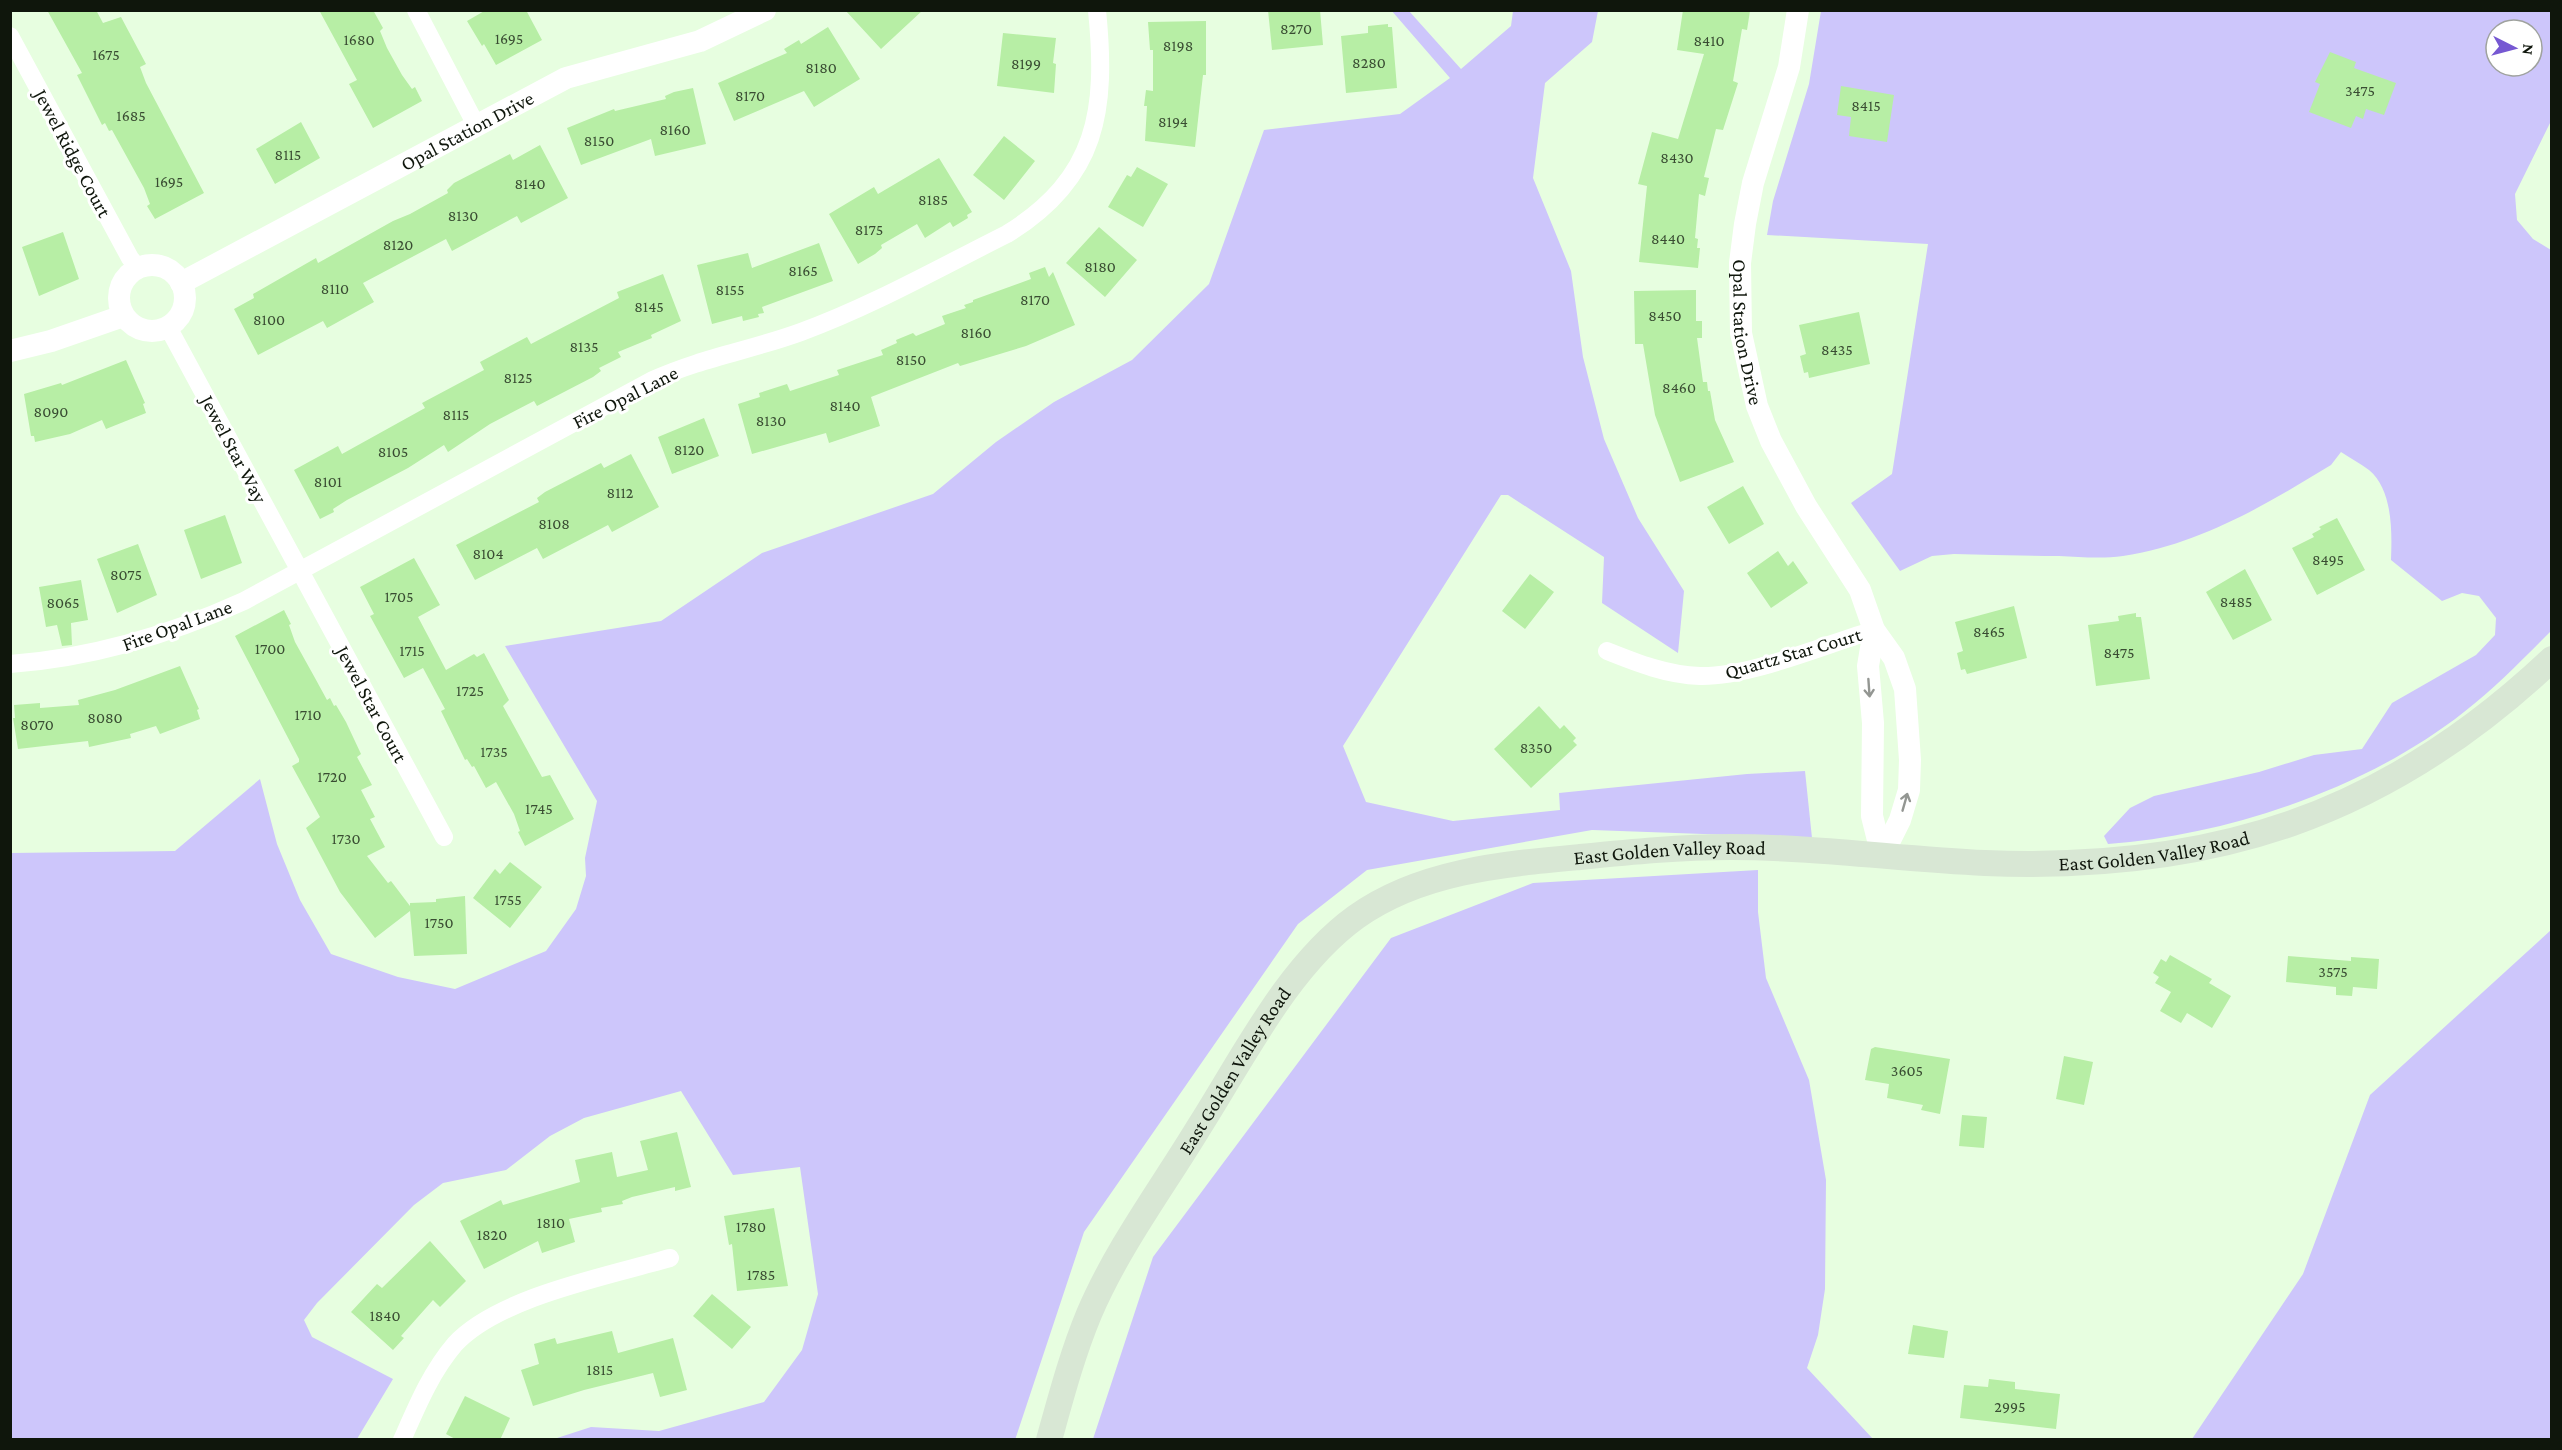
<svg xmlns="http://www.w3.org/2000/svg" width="2562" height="1450" viewBox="0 0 2562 1450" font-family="'Crimson Pro',serif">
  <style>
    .green { fill: #cdc6fb; fill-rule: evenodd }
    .building { fill: #b7eea5 }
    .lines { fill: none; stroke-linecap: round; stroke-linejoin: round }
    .minor { stroke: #fff; stroke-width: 18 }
    .tertiary { stroke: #fff; stroke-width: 22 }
    .secondary { stroke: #d8e7d4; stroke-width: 26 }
    .oneway { stroke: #939692 }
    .labels { text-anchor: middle; stroke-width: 6; stroke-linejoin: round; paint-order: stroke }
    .number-label { font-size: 16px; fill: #394c32 }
    .street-label { font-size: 20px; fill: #0f160c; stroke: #fff }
  </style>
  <rect width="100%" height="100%" fill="#e7fee0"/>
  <path class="green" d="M 1391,10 L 1409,11 L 1461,69 L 1511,26 L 1513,11 L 1598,11 L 1592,42 L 1545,83 L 1533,178 L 1571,271 L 1583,357 L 1604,439 L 1638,518 L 1684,591 L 1678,653 L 1602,603 L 1604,557 L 1508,495 L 1501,495 L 1343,746 L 1366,802 L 1453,821 L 1560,810 L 1559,793 L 1747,774 L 1805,771 L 1812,838 L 1592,830 L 1367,870 L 1298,924 L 1084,1232 L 1015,1440 L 554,1439 L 591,1427 L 659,1431 L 764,1402 L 802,1350 L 818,1294 L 800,1167 L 733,1175 L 681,1091 L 584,1118 L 550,1136 L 506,1170 L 443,1183 L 414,1205 L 317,1303 L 304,1320 L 312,1337 L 393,1379 L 357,1439 L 11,1439 L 10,853 L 175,851 L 260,779 L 277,844 L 300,900 L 331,954 L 398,977 L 455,989 L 546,951 L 576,909 L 586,876 L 585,858 L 597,801 L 505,646 L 661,621 L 762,553 L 933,494 L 996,442 L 1054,402 L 1132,360 L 1209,284 L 1264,130 L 1400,114 L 1450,78 Z
    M 1821,11 L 2551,11 L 2551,121 L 2515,194 L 2517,220 L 2533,239 L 2551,250 L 2551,631 C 2523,659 2495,688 2464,712 C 2368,788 2229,835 2108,844 L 2104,836 L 2130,808 L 2154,796 L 2259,772 L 2314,755 L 2362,749 L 2392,703 L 2476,655 L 2495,635 L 2496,618 L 2479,596 L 2462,593 L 2442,601 L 2391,560 C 2392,532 2393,490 2369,470 C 2361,464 2350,458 2341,452 L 2331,465 C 2265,505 2201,544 2123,556 C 2102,559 2080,557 2059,556 C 2024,556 1989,555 1954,554 L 1932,556 L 1900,571 L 1851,503 L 1892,474 L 1928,244 L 1767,235 L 1773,201 L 1809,84 ZM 2496,30 L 2532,30 L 2532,66 L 2496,66 Z
    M 1758,870 L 1758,912 L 1766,978 L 1809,1080 L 1826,1180 L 1825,1289 L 1818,1335 L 1807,1368 L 1873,1439 L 1093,1439 L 1153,1257 L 1391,938 L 1533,883 Z
    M 2551,930 L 2551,1439 L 2192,1439 L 2303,1274 L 2370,1095 Z"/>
  <path class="building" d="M 47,10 L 96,10 L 103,23 L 121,17 L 146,64 L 140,67 L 146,83 L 204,193 L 155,219 L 147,206 L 150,204 L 144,188 L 112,130 L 109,131 L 105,123 L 102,125 L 77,75 L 82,73 Z
    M 319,10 L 373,10 L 383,28 L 380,31 L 387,48 L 402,75 L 412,89 L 415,87 L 422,101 L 373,128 L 349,84 L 357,80 Z
    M 486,10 L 526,10 L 542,40 L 496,65 L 484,44 L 482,46 L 467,21 Z
    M 845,10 L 923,10 L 881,49 Z
    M 1268,10 L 1320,10 L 1323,45 L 1272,50 Z
    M 1683,10 L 1750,11 L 1747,30 L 1742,29 L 1733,81 L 1738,83 L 1723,130 L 1716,129 L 1704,177 L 1709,178 L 1705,196 L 1699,194 L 1695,238 L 1698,239 L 1697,248 L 1700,248 L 1698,268 L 1639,262 L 1647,186 L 1638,184 L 1652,132 L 1678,139 L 1704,54 L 1677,50 Z
    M 1206,21 L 1206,75 L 1203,75 L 1195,147 L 1145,141 L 1147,106 L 1144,106 L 1146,90 L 1153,91 L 1153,50 L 1150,50 L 1148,22 Z
    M 1388,24 L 1388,27 L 1392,27 L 1397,88 L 1346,93 L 1341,36 L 1368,33 L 1368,26 Z
    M 828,27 L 860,79 L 814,107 L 804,91 L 734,121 L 718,83 L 787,53 L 784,49 L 799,40 L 801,44 Z
    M 1003,33 L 1056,38 L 1053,63 L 1056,64 L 1054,93 L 997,86 Z
    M 2330,52 L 2356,62 L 2354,68 L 2396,83 L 2384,115 L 2366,109 L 2363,119 L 2356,116 L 2351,128 L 2309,112 L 2320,84 L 2315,82 Z
    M 1841,86 L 1894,95 L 1887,142 L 1849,136 L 1851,117 L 1837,115 Z
    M 693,88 L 706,144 L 655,156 L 651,139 L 581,165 L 567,128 L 614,109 L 615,111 L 666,99 L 665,96 L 674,92 Z
    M 301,122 L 320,158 L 275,184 L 256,149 Z
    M 1004,136 L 1035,161 L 1004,200 L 973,175 Z
    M 540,145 L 568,198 L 521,223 L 517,216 L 452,251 L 446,239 L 363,283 L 374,302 L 327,328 L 323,321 L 258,355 L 234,309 L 254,298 L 253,294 L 316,258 L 318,263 L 393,221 L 410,214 L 448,193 L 447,190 L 454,183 L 510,154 L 513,160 Z
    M 939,158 L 972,212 L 967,215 L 968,218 L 953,227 L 950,222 L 925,238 L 917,224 L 881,245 L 882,248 L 875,254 L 858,264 L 829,214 L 874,187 L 878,194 Z
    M 1137,167 L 1168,184 L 1143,227 L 1108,207 L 1127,175 L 1131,177 Z
    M 1099,227 L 1137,260 L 1105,297 L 1066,263 Z
    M 63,232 L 79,279 L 39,296 L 22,247 Z
    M 819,243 L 833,281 L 762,307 L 764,313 L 758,314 L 759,317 L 743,321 L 742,316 L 712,324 L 697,265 L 748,253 L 752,268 Z
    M 1045,267 L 1049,277 L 1053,272 L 1075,325 L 1026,346 L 960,366 L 958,363 L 871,397 L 880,426 L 829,443 L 826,433 L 752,454 L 738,404 L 760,397 L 759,393 L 787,384 L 790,391 L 839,375 L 837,370 L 883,355 L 881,350 L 897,343 L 896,340 L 913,333 L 916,336 L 945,324 L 942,316 L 966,308 L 964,305 L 973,302 L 973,300 L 1031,279 L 1029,273 Z
    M 663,274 L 681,321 L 651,335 L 652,338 L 618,352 L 621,357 L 599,368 L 601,371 L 593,377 L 537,406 L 534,401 L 490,424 L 448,452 L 444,445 L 408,468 L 347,500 L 333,509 L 334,512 L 320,519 L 294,470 L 338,446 L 342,454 L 425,408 L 422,403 L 484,370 L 480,362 L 527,337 L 531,344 L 619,298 L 617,292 Z
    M 1696,290 L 1696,321 L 1702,321 L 1702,338 L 1697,338 L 1703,382 L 1707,382 L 1708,391 L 1710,391 L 1715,420 L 1734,462 L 1680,482 L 1655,415 L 1643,344 L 1635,344 L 1634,291 Z
    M 1859,312 L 1870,364 L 1809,378 L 1808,372 L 1804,373 L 1800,356 L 1806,354 L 1799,325 Z
    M 126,360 L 145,403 L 143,404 L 146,413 L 106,429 L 102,420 L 70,434 L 35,442 L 34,436 L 31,436 L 24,394 L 61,383 L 62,385 Z
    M 704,418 L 719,456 L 672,474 L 658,437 Z
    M 631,454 L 659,507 L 612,532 L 608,525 L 543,559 L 537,548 L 475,580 L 456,545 L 539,502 L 537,498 L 545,492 L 601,463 L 604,468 Z
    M 1743,486 L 1764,524 L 1729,544 L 1707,507 Z
    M 225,515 L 242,563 L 201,579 L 184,530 Z
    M 2337,518 L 2365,570 L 2317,595 L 2292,548 L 2314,537 L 2312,534 L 2321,529 L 2319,527 Z
    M 138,544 L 157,595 L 117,613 L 97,559 Z
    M 1778,551 L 1788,566 L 1793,561 L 1808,583 L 1771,608 L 1747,573 Z
    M 414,558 L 440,605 L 418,617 L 446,670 L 474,654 L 477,657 L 484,653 L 509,700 L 503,706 L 542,777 L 550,775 L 574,819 L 525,846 L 518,832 L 520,831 L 514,814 L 496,782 L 486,788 L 474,766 L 472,767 L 467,759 L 465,760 L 441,711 L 445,709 L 423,668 L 404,678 L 370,616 L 374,614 L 360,587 Z
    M 2245,569 L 2272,620 L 2233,640 L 2206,592 Z
    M 1530,574 L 1554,592 L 1525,629 L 1502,611 Z
    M 81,580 L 88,620 L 71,623 L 72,645 L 62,646 L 57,625 L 46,627 L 39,587 Z
    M 2014,606 L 2027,658 L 1967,674 L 1965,669 L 1961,670 L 1957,653 L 1963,651 L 1955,622 Z
    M 284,610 L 291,624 L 289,625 L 295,642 L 315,678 L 327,700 L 330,698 L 334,706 L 336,705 L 346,722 L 361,754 L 357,757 L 372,785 L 361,790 L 375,817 L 370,819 L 385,847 L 367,856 L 388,883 L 391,881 L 410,906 L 410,903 L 436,902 L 436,899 L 465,896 L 467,954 L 414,956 L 410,911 L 375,938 L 340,892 L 306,828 L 320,817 L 292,766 L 299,762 L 299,759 L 235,636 Z
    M 2136,613 L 2136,617 L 2141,617 L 2150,679 L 2096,686 L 2088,625 L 2119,621 L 2118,616 Z
    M 180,666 L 199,709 L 197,710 L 200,719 L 160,734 L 156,726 L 130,734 L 131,738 L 89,747 L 88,741 L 18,749 L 13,718 L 15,718 L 14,705 L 40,703 L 40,708 L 79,705 L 78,700 L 115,690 Z
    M 1539,706 L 1560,729 L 1564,725 L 1576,738 L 1573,741 L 1577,745 L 1531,788 L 1494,749 Z
    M 510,862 L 542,887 L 510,928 L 473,898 L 495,869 L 500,874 Z
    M 2170,955 L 2212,979 L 2209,983 L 2231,996 L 2212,1028 L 2187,1013 L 2181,1023 L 2160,1011 L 2171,992 L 2155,983 L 2159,977 L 2153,973 L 2161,959 L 2166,962 Z
    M 2288,956 L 2351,961 L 2351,957 L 2379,959 L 2377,989 L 2353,987 L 2352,996 L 2336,995 L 2336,987 L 2286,982 Z
    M 1875,1047 L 1950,1059 L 1940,1114 L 1921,1110 L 1923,1105 L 1887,1098 L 1889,1084 L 1865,1080 L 1871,1049 Z
    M 2064,1056 L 2093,1062 L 2084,1105 L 2056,1099 Z
    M 1962,1115 L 1987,1117 L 1984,1148 L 1959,1146 Z
    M 677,1132 L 691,1187 L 675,1191 L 675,1187 L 632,1197 L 622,1201 L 623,1204 L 601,1208 L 602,1212 L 569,1219 L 575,1242 L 542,1253 L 538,1241 L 484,1269 L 460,1221 L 501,1200 L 503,1205 L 580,1182 L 575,1160 L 612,1152 L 617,1177 L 648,1170 L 640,1141 Z
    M 774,1208 L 788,1286 L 737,1291 L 732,1244 L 729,1245 L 724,1216 Z
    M 430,1241 L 466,1281 L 440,1307 L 433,1300 L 401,1336 L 404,1338 L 393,1350 L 351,1312 L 377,1284 L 382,1288 Z
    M 712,1294 L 751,1327 L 732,1349 L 693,1316 Z
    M 1913,1325 L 1948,1331 L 1944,1358 L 1908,1354 Z
    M 612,1331 L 618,1353 L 673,1338 L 687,1390 L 660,1397 L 653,1373 L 584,1390 L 533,1406 L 521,1370 L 539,1364 L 534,1344 L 555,1338 L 557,1344 Z
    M 1989,1379 L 2015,1382 L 2015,1389 L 2060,1394 L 2056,1429 L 1960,1418 L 1964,1385 L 1988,1387 Z
    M 465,1396 L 510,1418 L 500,1440 L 457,1440 L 446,1434 Z"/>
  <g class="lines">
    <path class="minor" d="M 416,10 L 476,125
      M 10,36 L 130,258 L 138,268
      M 168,327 L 444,837
      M 1607,651 C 1637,663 1667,675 1700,676 C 1750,677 1824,645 1874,630
      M 10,664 C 93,658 169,635 244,601 L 653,380 C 701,358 752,350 801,332 C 872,306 939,268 1007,234 C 1098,178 1107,110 1097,10
      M 402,1440 C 417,1406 431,1372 455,1344 C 498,1297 608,1276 670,1258"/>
    <g class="tertiary">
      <path id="s1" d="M 1798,10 L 1789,67 L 1753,183 L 1745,224 L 1740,263 L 1741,333 L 1757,406 L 1771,441 L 1806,506 L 1860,590 L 1874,630 L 1894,658 L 1905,689 L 1910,760 L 1909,790 L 1900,820 L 1882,856"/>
      <circle cx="152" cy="298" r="33"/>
      <path id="s2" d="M 181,283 L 566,78 L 700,41 L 765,10"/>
      <path d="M 10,351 L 51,341 L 123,316"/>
      <path d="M 1874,630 L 1868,666 L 1873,723 L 1872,816 L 1882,856"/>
    </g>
    <path class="secondary" id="s3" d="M 1049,1440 C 1061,1397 1072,1355 1089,1314 C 1117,1248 1162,1188 1199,1127 C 1243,1058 1288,966 1356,917 C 1420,871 1504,864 1580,857 C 1630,852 1680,847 1731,847 C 1815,847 1900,859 1985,863 C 2211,872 2385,817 2552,659"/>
  </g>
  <defs><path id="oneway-shaft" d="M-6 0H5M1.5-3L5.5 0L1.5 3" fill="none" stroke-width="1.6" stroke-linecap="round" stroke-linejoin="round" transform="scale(1.5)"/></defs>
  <g class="oneway">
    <use href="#oneway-shaft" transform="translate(1869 688) rotate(86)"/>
    <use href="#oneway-shaft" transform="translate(1905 802) rotate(-74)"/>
  </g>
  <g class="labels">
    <g class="number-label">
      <text x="1296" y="34">8270</text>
      <text x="509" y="44">1695</text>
      <text x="359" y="45">1680</text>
      <text x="1709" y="46">8410</text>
      <text x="1178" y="51">8198</text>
      <text x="106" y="60">1675</text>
      <text x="1369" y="68">8280</text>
      <text x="1026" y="69">8199</text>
      <text x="821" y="73">8180</text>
      <text x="2360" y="96">3475</text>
      <text x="750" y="101">8170</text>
      <text x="1866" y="111">8415</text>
      <text x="131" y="121">1685</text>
      <text x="1173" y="127">8194</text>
      <text x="675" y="135">8160</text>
      <text x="599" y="146">8150</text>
      <text x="288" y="160">8115</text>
      <text x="1677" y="163">8430</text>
      <text x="169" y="187">1695</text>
      <text x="530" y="189">8140</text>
      <text x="933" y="205">8185</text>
      <text x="463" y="221">8130</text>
      <text x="869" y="235">8175</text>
      <text x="1668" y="244">8440</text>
      <text x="398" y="250">8120</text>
      <text x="1100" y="272">8180</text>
      <text x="803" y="276">8165</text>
      <text x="335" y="294">8110</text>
      <text x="730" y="295">8155</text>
      <text x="1035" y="305">8170</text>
      <text x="649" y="312">8145</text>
      <text x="1665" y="321">8450</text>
      <text x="269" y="325">8100</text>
      <text x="976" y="338">8160</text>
      <text x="584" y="352">8135</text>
      <text x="1837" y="355">8435</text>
      <text x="911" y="365">8150</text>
      <text x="518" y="383">8125</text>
      <text x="1679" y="393">8460</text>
      <text x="845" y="411">8140</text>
      <text x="51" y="417">8090</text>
      <text x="456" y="420">8115</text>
      <text x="771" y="426">8130</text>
      <text x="689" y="455">8120</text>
      <text x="393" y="457">8105</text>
      <text x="328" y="487">8101</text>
      <text x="620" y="498">8112</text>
      <text x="554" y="529">8108</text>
      <text x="488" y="559">8104</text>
      <text x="2328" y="565">8495</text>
      <text x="126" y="580">8075</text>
      <text x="399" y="602">1705</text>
      <text x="2236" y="607">8485</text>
      <text x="63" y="608">8065</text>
      <text x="1989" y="637">8465</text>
      <text x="270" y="654">1700</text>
      <text x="412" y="656">1715</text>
      <text x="2119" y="658">8475</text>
      <text x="470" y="696">1725</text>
      <text x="308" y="720">1710</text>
      <text x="105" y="723">8080</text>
      <text x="37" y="730">8070</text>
      <text x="1536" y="753">8350</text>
      <text x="494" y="757">1735</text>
      <text x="332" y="782">1720</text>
      <text x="539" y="814">1745</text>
      <text x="346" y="844">1730</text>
      <text x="508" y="905">1755</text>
      <text x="439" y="928">1750</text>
      <text x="2333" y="977">3575</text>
      <text x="1907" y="1076">3605</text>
      <text x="551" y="1228">1810</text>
      <text x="751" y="1232">1780</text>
      <text x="492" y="1240">1820</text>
      <text x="761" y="1280">1785</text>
      <text x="385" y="1321">1840</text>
      <text x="600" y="1375">1815</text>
      <text x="2010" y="1412">2995</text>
    </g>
    <g class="street-label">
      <text dy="7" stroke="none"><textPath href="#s2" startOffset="324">Opal Station Drive</textPath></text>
      <text transform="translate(73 153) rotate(62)" y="7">Jewel Ridge Court</text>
      <text dy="7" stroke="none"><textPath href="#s1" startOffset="330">Opal Station Drive</textPath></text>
      <text transform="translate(625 397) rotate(-27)" y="7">Fire Opal Lane</text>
      <text transform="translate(234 449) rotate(62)" y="7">Jewel Star Way</text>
      <text transform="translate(177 625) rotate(-20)" y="7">Fire Opal Lane</text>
      <text transform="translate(1793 653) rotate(-16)" y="7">Quartz Star Court</text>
      <text transform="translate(372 704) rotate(62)" y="7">Jewel Star Court</text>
      <text dy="7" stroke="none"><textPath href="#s3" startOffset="1424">East Golden Valley Road</textPath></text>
      <text dy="7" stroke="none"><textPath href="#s3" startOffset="938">East Golden Valley Road</textPath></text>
      <text dy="7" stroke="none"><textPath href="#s3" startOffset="416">East Golden Valley Road</textPath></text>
    </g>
  </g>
  <rect width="2562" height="1450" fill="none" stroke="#0f160c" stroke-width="24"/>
  <g transform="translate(2514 48) rotate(96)"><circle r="28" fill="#ffffff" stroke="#9fa29e" stroke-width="1.5"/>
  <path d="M0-4.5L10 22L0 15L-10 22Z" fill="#7658d2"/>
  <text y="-9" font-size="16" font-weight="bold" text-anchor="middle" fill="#0f160c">N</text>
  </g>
</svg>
